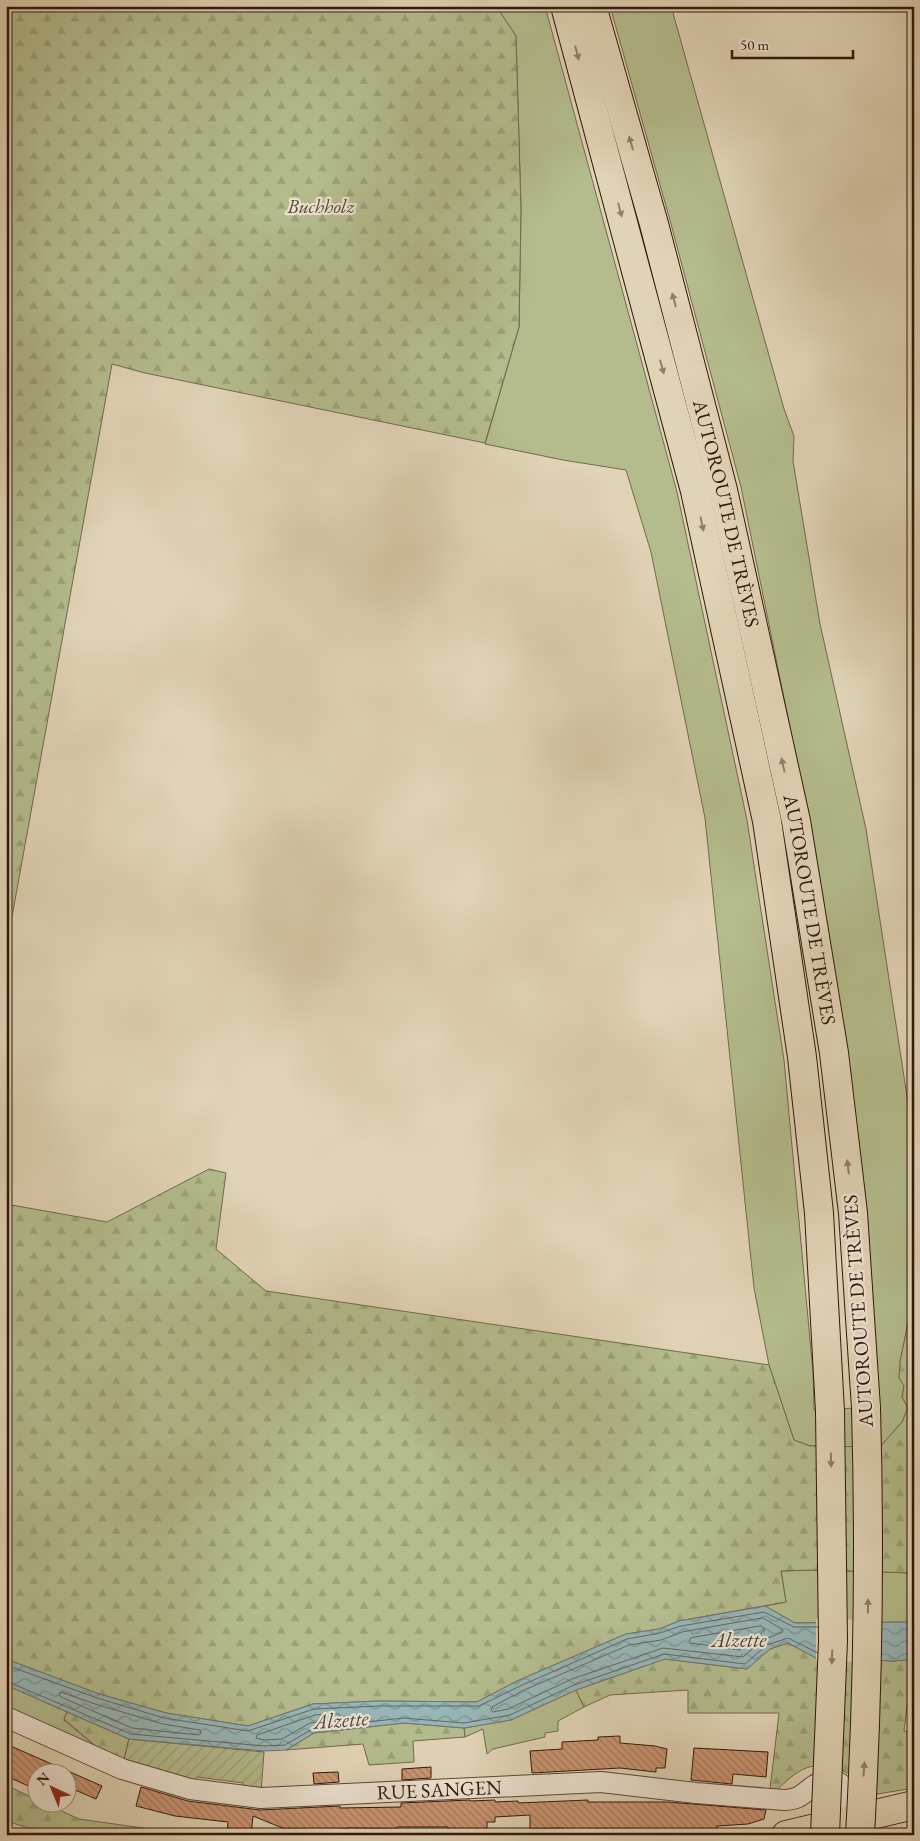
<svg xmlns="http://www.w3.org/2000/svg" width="920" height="1841" viewBox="0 0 920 1841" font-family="'EB Garamond',serif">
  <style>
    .grass { fill: #b4bc8d; stroke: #72694c }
    .forest { fill: url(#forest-firs); stroke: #72694c }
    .garden { fill: url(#garden-furrows); stroke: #72694c }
    .water { fill: url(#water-waves); stroke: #6e7672 }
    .pier { fill: #e1d3b6 }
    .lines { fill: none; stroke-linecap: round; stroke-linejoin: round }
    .shore { stroke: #646661; stroke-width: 1 }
    .building { fill: url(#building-back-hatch); stroke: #31160b }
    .minor-casing { stroke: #5d4536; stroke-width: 22 }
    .primary-casing { stroke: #31160b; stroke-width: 30 }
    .motorway-casing { stroke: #31160b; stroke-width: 30 }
    .minor { stroke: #ece2d0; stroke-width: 20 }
    .primary { stroke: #e1d3b6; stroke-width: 28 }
    .motorway { stroke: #e1d3b6; stroke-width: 28 }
    .motorway-bridge-casing { stroke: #31160b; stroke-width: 30; stroke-linecap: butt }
    .motorway-bridge { stroke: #e1d3b6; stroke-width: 28 }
    .oneway { fill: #927e69 }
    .labels { text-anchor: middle; stroke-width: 4.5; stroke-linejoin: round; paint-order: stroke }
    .park-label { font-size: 20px; font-style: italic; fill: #584832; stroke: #ece2d0 }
    .street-label { font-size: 20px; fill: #31160b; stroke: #ece2d0 }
    .water-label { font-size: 21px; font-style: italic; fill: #50463f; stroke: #ece2d0 }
  </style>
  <defs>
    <pattern id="forest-firs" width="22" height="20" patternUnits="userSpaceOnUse" patternTransform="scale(1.25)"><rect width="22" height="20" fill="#b4bc8d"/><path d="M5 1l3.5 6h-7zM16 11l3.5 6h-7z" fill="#9ba178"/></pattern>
    <pattern id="garden-furrows" width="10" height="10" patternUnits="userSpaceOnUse" patternTransform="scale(1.25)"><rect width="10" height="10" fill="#b4bc8d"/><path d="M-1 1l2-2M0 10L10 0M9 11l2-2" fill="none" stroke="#9ba178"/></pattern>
    <pattern id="water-waves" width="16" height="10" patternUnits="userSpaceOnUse" patternTransform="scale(1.25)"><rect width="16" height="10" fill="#97b6b7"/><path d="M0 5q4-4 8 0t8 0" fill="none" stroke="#7c9393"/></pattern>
    <pattern id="building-back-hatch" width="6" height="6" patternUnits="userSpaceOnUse" patternTransform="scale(1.25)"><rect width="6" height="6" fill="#cb9674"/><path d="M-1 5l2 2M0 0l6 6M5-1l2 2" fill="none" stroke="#a5795d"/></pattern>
  </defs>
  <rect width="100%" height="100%" fill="#e1d3b6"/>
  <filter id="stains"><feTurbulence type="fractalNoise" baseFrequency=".004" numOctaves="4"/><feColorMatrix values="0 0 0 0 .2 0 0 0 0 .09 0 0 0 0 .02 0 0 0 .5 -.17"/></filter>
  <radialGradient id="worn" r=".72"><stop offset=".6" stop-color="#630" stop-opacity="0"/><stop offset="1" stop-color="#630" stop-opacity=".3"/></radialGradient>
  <path class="grass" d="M 496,6 L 545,6 L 677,492 L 747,820 L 784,1060 L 813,1372 L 814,1410 L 878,1407 L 867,1211 L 848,1052 L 809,821 L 741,487 L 671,224 L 610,6 L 671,6 L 784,409 L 794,436 L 793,461 L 820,624 L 866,829 L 914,1142 L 914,1294 L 900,1362 L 904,1386 L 902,1397 L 908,1408 L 902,1422 L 880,1447 L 810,1446 L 794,1440 L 769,1365 L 754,1288 L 705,818 L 651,552 L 626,470 L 563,460 L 485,444 L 519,327 L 521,210 L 516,36 Z
    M 811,1570 L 914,1573 L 914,1622 L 795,1623 L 765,1606 L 786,1602 L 781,1571 Z
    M 6,1685 L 67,1712 L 64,1720 L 112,1760 L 6,1710 Z
    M 576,1690 L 584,1707 L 558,1721 L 558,1731 L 545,1733 L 545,1737 L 493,1749 L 487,1754 L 483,1729 L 465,1737 L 464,1728 L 511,1720 Z"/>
  <path class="forest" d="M 6,6 L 496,6 L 516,36 L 521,210 L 519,327 L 485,443 L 145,373 L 112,364 L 6,950 Z
    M 209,1169 L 226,1173 L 216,1249 L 266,1291 L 769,1365 L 794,1440 L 810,1446 L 880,1447 L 902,1422 L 908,1408 L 902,1397 L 904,1386 L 899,1378 L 900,1362 L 914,1294 L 914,1573 L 811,1570 L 781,1571 L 786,1602 L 679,1621 L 659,1629 L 626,1634 L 517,1681 L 477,1702 L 378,1701 L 313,1704 L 248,1726 L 166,1713 L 99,1694 L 6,1659 L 6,1204 L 107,1222 Z
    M 788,1643 L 816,1658 L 894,1661 L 914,1659 L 914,1691 L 907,1706 L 904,1731 L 914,1732 L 914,1788 L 859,1797 L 850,1774 C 817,1758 802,1765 777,1790 L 770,1789 L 779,1713 L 688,1713 L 688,1690 L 610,1695 L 584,1707 L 576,1690 L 665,1659 L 747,1669 L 770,1649 Z
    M 67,1712 L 129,1739 L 123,1764 L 112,1760 L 64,1719 Z
    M 404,1723 L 464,1728 L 465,1737 L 413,1741 L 414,1762 L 369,1765 L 363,1744 L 286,1750 L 314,1733 Z
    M 6,1785 L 37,1800 L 38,1804 L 46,1804 L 79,1819 L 143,1828 L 142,1835 L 52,1835 L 6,1821 Z"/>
  <path class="garden" d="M 129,1739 L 264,1752 L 261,1792 L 242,1790 L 243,1783 L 197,1777 L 193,1784 L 123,1764 Z"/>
  <path class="water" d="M 765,1606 L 795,1623 L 914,1622 L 914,1659 L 894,1661 L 816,1658 L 788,1643 L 770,1649 L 747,1669 L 665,1659 L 576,1690 L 511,1720 L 464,1728 L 404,1723 L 314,1733 L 286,1750 L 264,1751 L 129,1739 L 6,1685 L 6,1659 L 99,1694 L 166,1713 L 248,1726 L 313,1704 L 378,1701 L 477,1702 L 517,1681 L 626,1634 L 659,1629 L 679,1621 Z"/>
  <path class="pier" d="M 816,1619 L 882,1620 L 880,1663 L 816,1660 Z"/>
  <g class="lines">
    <path class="shore" d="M 763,1618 L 782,1629 L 783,1632 L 763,1640 L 743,1657 L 663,1648 L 572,1679 L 508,1709 L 493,1712 L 491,1710 L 492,1707 L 522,1691 L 629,1645 L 661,1640 L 682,1632 Z
      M 761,1626 L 764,1628 L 764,1631 L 740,1650 L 691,1643 L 689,1641 L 691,1638 Z
      M 6,1665 L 97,1698 L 164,1718 L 248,1731 L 314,1709 L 378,1706 L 479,1706 L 520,1686 L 627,1639 L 660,1633 L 681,1626 L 764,1612 L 794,1627 L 818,1627
      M 6,1681 L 131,1734 L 264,1746 L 285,1745 L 314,1728 L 403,1718 L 464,1723 L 510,1715 L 574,1685 L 664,1654 L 745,1664 L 767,1645 L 788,1638 L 818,1653
      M 61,1692 L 95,1704 L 163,1724 L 200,1730 L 201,1733 L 199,1735 L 132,1728 L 61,1697 L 59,1695 Z
      M 338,1714 L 341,1716 L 339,1719 L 310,1723 L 282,1739 L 264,1740 L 256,1738 L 257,1735 L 315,1715 Z"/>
  </g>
  <path class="building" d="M 620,1736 L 620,1743 L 655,1746 L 667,1749 L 665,1768 L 656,1768 L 656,1772 L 620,1768 L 532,1773 L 530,1751 L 562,1749 L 562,1742 L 598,1740 L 598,1737 Z
    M 6,1744 L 102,1786 L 96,1799 L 68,1787 L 68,1774 L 38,1774 L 33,1788 L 6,1776 Z
    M 694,1748 L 768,1752 L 766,1777 L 733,1774 L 732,1784 L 691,1780 Z
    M 431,1767 L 431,1778 L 402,1780 L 402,1769 Z
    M 338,1772 L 339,1782 L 314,1784 L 313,1773 Z
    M 141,1787 L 188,1801 L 260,1810 L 340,1806 L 340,1808 L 401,1807 L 401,1803 L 470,1800 L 470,1801 L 495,1800 L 495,1802 L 518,1801 L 518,1803 L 588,1800 L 588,1802 L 668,1802 L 766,1810 L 764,1819 L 748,1824 L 717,1826 L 717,1830 L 697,1834 L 696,1830 L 588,1829 L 588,1834 L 563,1834 L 563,1828 L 530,1829 L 530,1815 L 495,1817 L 495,1822 L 487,1822 L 487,1834 L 474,1834 L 474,1831 L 448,1831 L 448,1827 L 397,1827 L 397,1829 L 351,1828 L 306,1832 L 306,1829 L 285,1829 L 253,1816 L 251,1835 L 248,1835 L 227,1833 L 228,1822 L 175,1816 L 136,1806 Z"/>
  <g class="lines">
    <g class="minor-casing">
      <g id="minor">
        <path id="s1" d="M 6,1717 L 122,1769 L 190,1789 L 261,1798 L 601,1782 L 696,1793 L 784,1800 C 802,1799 801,1794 815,1785 C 820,1782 825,1781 830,1781 C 851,1780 847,1807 848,1821"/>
      </g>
    </g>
    <g class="primary-casing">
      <path id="primary" d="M 786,1835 L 914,1805"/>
    </g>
    <g class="motorway-casing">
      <g id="motorway">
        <path d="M 565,6 L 695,491 L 767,821 L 802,1057 L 819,1213 L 830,1411"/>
        <path id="s2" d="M 592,6 L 654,224 L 723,490 L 796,821 L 834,1053 L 853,1213 L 866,1408"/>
      </g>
    </g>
    <use href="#minor" class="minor"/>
    <use href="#primary" class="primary"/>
    <use href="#motorway" class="motorway"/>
    <g class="motorway-bridge-casing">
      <path id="motorway-bridge" d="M 825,1835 L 833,1641 L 830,1411
        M 860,1835 C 868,1692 870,1550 866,1408"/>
    </g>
    <use href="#motorway-bridge" class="motorway-bridge"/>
  </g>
  <defs><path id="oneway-solid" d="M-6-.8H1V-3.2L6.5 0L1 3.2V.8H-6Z" transform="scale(1.25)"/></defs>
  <g class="oneway">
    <use href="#oneway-solid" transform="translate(577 53) rotate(75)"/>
    <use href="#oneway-solid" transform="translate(631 143) rotate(-106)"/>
    <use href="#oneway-solid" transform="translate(620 210) rotate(75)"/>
    <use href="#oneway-solid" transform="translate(674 300) rotate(-105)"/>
    <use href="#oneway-solid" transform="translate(662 367) rotate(75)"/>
    <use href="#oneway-solid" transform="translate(702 524) rotate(78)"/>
    <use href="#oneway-solid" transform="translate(783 765) rotate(-102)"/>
    <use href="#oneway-solid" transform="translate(848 1167) rotate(-97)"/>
    <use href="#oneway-solid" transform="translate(831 1460) rotate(89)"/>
    <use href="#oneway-solid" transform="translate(868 1606) rotate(-89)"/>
    <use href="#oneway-solid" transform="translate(832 1657) rotate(92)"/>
    <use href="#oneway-solid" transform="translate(864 1769) rotate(-86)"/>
  </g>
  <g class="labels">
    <g class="park-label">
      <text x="321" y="213">Buchholz</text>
    </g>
    <g class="street-label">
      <text dy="7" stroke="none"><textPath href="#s2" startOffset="525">AUTOROUTE DE TRÈVES</textPath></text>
      <text dy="7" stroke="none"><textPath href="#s2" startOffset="930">AUTOROUTE DE TRÈVES</textPath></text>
      <text transform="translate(858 1311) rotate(-94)" y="7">AUTOROUTE DE TRÈVES</text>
      <text dy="7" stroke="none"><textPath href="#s1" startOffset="448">RUE SANGEN</textPath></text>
    </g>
    <g class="water-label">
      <text x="739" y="1647">Alzette</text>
      <text transform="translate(341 1720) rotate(-4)" y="7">Alzette</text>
    </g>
  </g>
  <rect width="920" height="1841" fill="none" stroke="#e1d3b6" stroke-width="25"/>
  <rect x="8" y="8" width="905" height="1826" fill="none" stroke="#31160b" stroke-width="2.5"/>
  <rect x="12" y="12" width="895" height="1816" fill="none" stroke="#31160b"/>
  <g transform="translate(52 1788) rotate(316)"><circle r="24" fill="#ece2d0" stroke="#a19081"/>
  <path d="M0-4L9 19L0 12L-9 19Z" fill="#8f2418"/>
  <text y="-8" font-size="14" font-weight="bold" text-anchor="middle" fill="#31160b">N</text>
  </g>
  <path d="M732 50v8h121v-8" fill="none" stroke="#31160b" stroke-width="2.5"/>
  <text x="740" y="50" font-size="15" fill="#31160b" stroke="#ece2d0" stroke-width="4" paint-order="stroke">50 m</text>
  <rect width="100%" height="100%" filter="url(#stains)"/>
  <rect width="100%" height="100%" fill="url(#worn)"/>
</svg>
